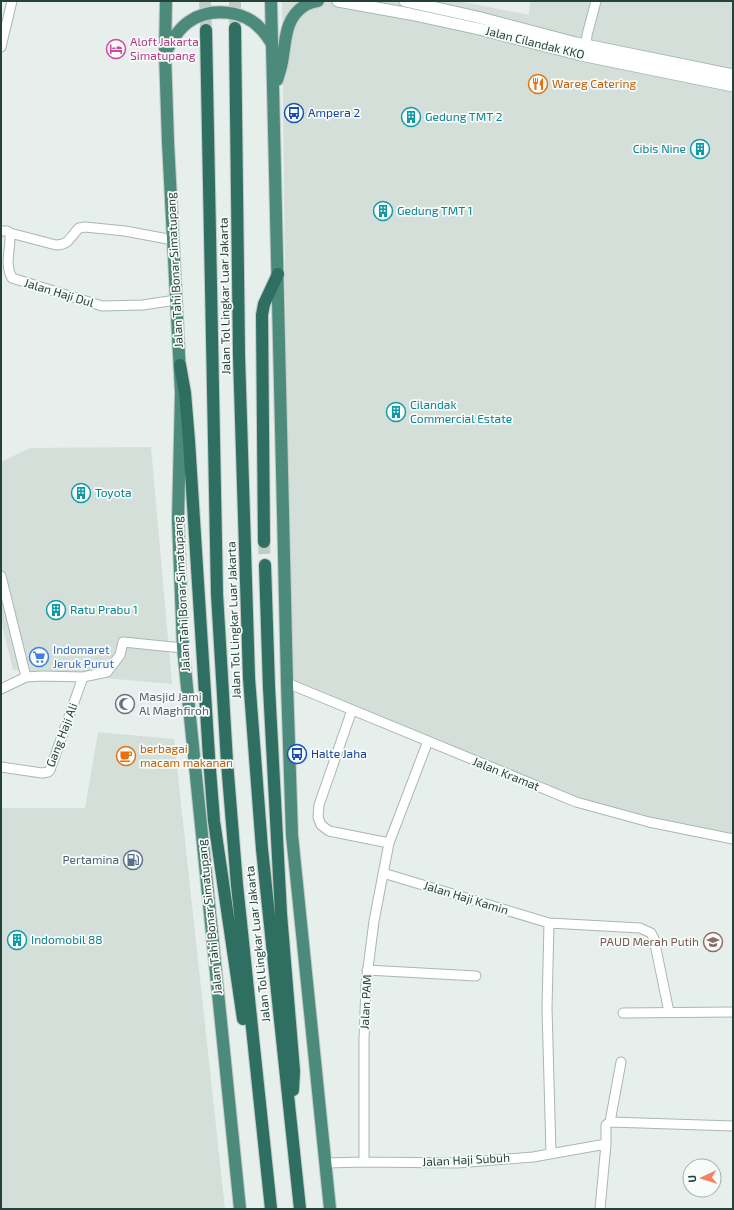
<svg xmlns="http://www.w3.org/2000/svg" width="734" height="1210" viewBox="0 0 734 1210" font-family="'Exo 2',sans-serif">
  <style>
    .built { fill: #d4dfda }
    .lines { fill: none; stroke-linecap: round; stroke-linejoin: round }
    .motorway-tunnel { stroke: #bfccc8; stroke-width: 12; stroke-dasharray: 12 6; stroke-linecap: butt }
    .minor-casing { stroke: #a8b8b2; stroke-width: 11 }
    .tertiary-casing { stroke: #a8b8b2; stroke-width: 13 }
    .trunk-casing { stroke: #c2cac8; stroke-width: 14 }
    .motorway-casing { stroke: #c2cac8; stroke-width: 14 }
    .minor { stroke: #fff; stroke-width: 9 }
    .tertiary { stroke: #fff; stroke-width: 11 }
    .trunk { stroke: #4c8a7c; stroke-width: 12 }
    .motorway { stroke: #2f6f62; stroke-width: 12 }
    .labels { text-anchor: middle; stroke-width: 3.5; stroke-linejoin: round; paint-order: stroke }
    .hotel-label { font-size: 12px; fill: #b23c85; stroke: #f7fbf9; text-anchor: start }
    .street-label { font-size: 12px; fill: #24423a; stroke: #f7fbf9 }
    .food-label { font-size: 12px; fill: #c56008; stroke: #f7fbf9; text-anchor: start }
    .transit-label { font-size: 12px; fill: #164399; stroke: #f7fbf9; text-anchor: start }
    .culture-label { font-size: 12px; fill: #0d838f; stroke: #f7fbf9; text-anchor: start }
    .shop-label { font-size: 12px; fill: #366cbe; stroke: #f7fbf9; text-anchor: start }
    .worship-label { font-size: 12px; fill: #5b616d; stroke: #f7fbf9; text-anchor: start }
    .service-label { font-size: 12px; fill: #4e5e75; stroke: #f7fbf9; text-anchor: end }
    .education-label { font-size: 12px; fill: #785e54; stroke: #f7fbf9; text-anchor: end }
  </style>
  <rect width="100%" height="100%" fill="#e6efeb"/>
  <path class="built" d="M 282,1 L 458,1 L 529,15 L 530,1 L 733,1 L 733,835 L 614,813 L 292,682 L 285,275 Z
    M 151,447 L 172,684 L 13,670 L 1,621 L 1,462 L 30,448 Z
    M 98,732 L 174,739 L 225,1209 L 1,1209 L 1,808 L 85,808 Z"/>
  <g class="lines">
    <path class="motorway-tunnel" d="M 205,1 L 206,30
      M 235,1 L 235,28
      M 264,542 L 265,565"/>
    <g class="minor-casing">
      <path id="minor" d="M 586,45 L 587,35 L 596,1
        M 1,47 L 12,1
        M 1,231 L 7,231 L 10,233 C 11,249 4,264 12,278 L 102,306 L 143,305 L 176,300
        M 10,233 L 56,245 C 69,245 70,237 79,228 L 85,227 L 125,231 L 173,240
        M 1,576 L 26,677
        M 287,683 L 576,802 L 649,822 L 733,839
        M 1,689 L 26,677 L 42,676 L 83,677 L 107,672 L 120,655 L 123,642 L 183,648
        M 352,710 L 319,805 L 318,817 L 321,825 L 329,831 L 389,843
        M 1,767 L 42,773 L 48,772 L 50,770 L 83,677
        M 383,873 L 549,923 L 640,928 L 651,933 L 654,939 L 669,1012
        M 549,923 L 547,1008 L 551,1153
        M 367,970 L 476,976
        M 623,1013 L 733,1012
        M 610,1122 L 733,1126
        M 364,1162 L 364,1040 L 366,984 L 374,921 L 389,843 L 428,741
        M 326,1163 L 364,1162 L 457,1163 L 533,1157 L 606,1144
        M 600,1209 L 606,1144 L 606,1125 L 610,1122 L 621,1062"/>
    </g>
    <g class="tertiary-casing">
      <path id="tertiary" d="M 338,1 L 410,14 L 479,29 L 581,55 L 733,86
        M 405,1 L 477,17 L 576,43 L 733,75"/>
    </g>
    <g class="trunk-casing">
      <path id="trunk" d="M 166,1 L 165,53 L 168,142 L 181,393 L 178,520 L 183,648 L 240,1209
        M 271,1 L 287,683 L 292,835 L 330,1209
        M 167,50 C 173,39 179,28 190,21 C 211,7 244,10 261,29 C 265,33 269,39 272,44
        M 277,80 C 279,74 281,68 282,62 C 286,42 284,19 304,6 C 308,3 314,2 318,1"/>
    </g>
    <g class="motorway-casing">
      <path id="motorway" d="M 235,28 L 239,355 L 249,678 L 262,849 L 300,1209
        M 206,30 L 217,594 L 227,762 L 237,885 L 271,1209
        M 180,365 L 185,393 L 189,441 L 209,757 L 214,821 L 243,1019
        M 264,542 L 262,315 L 264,304 L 278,274
        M 265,565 L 269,687 L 281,914 L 294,1071 L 293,1090"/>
    </g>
    <use href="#minor" class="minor"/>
    <use href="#tertiary" class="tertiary"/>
    <use href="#trunk" class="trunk"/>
    <use href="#motorway" class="motorway"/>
  </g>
  <defs>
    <g id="hotel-ring" transform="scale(1)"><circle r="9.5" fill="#f7fbf9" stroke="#d1479c" stroke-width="1.5"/><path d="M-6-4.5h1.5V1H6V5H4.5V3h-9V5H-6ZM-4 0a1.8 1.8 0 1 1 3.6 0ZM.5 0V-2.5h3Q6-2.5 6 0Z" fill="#d1479c"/></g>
    <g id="restaurant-ring" transform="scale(1)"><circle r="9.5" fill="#f7fbf9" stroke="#e8710a" stroke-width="1.5"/><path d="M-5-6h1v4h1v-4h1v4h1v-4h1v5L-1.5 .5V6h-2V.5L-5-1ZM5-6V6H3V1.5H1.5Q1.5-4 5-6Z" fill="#e8710a"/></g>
    <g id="bus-ring" transform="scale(1)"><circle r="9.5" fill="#f7fbf9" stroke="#1a4fb4" stroke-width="1.5"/><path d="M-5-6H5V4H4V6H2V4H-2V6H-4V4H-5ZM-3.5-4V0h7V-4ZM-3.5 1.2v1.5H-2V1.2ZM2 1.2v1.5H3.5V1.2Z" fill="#1a4fb4"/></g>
    <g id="building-ring" transform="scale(1)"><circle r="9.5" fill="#f7fbf9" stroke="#0f9aa8" stroke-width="1.5"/><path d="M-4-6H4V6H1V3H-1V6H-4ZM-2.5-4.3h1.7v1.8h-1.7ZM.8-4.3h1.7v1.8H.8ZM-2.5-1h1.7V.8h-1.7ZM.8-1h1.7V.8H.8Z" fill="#0f9aa8"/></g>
    <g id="supermarket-ring" transform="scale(1)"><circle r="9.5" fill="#f7fbf9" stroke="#3f7fe0" stroke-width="1.5"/><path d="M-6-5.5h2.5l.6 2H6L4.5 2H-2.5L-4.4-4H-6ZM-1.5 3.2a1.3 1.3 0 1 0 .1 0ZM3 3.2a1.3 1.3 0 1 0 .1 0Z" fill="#3f7fe0"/></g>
    <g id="mosque-ring" transform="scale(1)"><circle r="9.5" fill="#f7fbf9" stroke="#6b7280" stroke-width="1.5"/><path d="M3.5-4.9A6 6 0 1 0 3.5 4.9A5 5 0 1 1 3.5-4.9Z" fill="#6b7280"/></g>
    <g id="cafe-ring" transform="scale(1)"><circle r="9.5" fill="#f7fbf9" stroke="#e8710a" stroke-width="1.5"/><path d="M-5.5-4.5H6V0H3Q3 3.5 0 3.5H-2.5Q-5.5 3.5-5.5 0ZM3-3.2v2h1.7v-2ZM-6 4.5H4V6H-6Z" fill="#e8710a"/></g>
    <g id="fuel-ring" transform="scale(1)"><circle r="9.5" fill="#f7fbf9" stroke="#5c6f8a" stroke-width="1.5"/><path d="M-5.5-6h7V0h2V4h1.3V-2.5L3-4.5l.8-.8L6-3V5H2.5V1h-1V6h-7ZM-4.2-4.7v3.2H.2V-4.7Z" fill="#5c6f8a"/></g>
    <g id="school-ring" transform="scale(1)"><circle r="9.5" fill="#f7fbf9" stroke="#8d6e63" stroke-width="1.5"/><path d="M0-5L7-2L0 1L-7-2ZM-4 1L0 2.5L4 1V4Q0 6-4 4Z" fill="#8d6e63"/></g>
  </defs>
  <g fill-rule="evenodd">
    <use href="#hotel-ring" x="116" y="49"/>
    <use href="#restaurant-ring" x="538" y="84"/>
    <use href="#bus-ring" x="294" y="113"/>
    <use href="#building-ring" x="411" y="117"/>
    <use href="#building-ring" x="700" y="149"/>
    <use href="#building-ring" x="383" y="211"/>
    <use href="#building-ring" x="396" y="412"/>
    <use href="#building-ring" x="81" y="493"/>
    <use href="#building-ring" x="56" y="610"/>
    <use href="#supermarket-ring" x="39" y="657"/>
    <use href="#mosque-ring" x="125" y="704"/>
    <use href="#bus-ring" x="297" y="754"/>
    <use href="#cafe-ring" x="126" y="756"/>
    <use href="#fuel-ring" x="133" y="860"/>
    <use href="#building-ring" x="17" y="940"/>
    <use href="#school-ring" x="713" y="942"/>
  </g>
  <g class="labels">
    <g class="hotel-label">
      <text x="130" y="46">Aloft Jakarta<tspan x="130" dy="14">Simatupang</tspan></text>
    </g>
    <g class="street-label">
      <text transform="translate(535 43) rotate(14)" y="4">Jalan Cilandak KKO</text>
      <text transform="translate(175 270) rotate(-93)" y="4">Jalan Tahi Bonar Simatupang</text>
      <text transform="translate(59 293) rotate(17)" y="4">Jalan Haji Dul</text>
      <text transform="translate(225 296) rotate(-91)" y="4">Jalan Tol Lingkar Luar Jakarta</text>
      <text transform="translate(182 594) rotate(-93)" y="4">Jalan Tahi Bonar Simatupang</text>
      <text transform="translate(234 620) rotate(-92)" y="4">Jalan Tol Lingkar Luar Jakarta</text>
      <text transform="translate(62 735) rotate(-69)" y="4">Gang Haji Ali</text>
      <text transform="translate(506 774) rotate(22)" y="4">Jalan Kramat</text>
      <text transform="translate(466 898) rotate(17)" y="4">Jalan Haji Kamin</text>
      <text transform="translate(210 917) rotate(-96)" y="4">Jalan Tahi Bonar Simatupang</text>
      <text transform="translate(258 944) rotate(-96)" y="4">Jalan Tol Lingkar Luar Jakarta</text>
      <text transform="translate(366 1002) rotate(-87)" y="4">Jalan PAM</text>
      <text transform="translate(466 1160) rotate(-3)" y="4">Jalan Haji Subuh</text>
    </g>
    <g class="food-label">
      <text x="552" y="88">Wareg Catering</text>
      <text x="140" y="753">berbagai<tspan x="140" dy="14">macam makanan</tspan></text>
    </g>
    <g class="transit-label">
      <text x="308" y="117">Ampera 2</text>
      <text x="311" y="758">Halte Jaha</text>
    </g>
    <g class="culture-label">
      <text x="425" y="121">Gedung TMT 2</text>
      <text x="686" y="153" text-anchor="end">Cibis Nine</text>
      <text x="397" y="215">Gedung TMT 1</text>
      <text x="410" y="409">Cilandak<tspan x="410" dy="14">Commercial Estate</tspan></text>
      <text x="95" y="497">Toyota</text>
      <text x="70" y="614">Ratu Prabu 1</text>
      <text x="31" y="944">Indomobil 88</text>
    </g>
    <g class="shop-label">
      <text x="53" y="654">Indomaret<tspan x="53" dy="14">Jeruk Purut</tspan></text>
    </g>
    <g class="worship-label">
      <text x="139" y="701">Masjid Jami<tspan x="139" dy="14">Al Maghfiroh</tspan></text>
    </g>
    <g class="service-label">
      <text x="119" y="864">Pertamina</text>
    </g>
    <g class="education-label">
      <text x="699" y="946">PAUD Merah Putih</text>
    </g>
  </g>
  <rect width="734" height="1210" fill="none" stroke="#24423a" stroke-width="4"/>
  <g transform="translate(702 1178) rotate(266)"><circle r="19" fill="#f7fbf9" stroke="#a3b1ad"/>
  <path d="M0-3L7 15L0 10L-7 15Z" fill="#f4845f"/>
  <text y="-6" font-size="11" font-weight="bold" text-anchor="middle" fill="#24423a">U</text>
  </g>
</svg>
